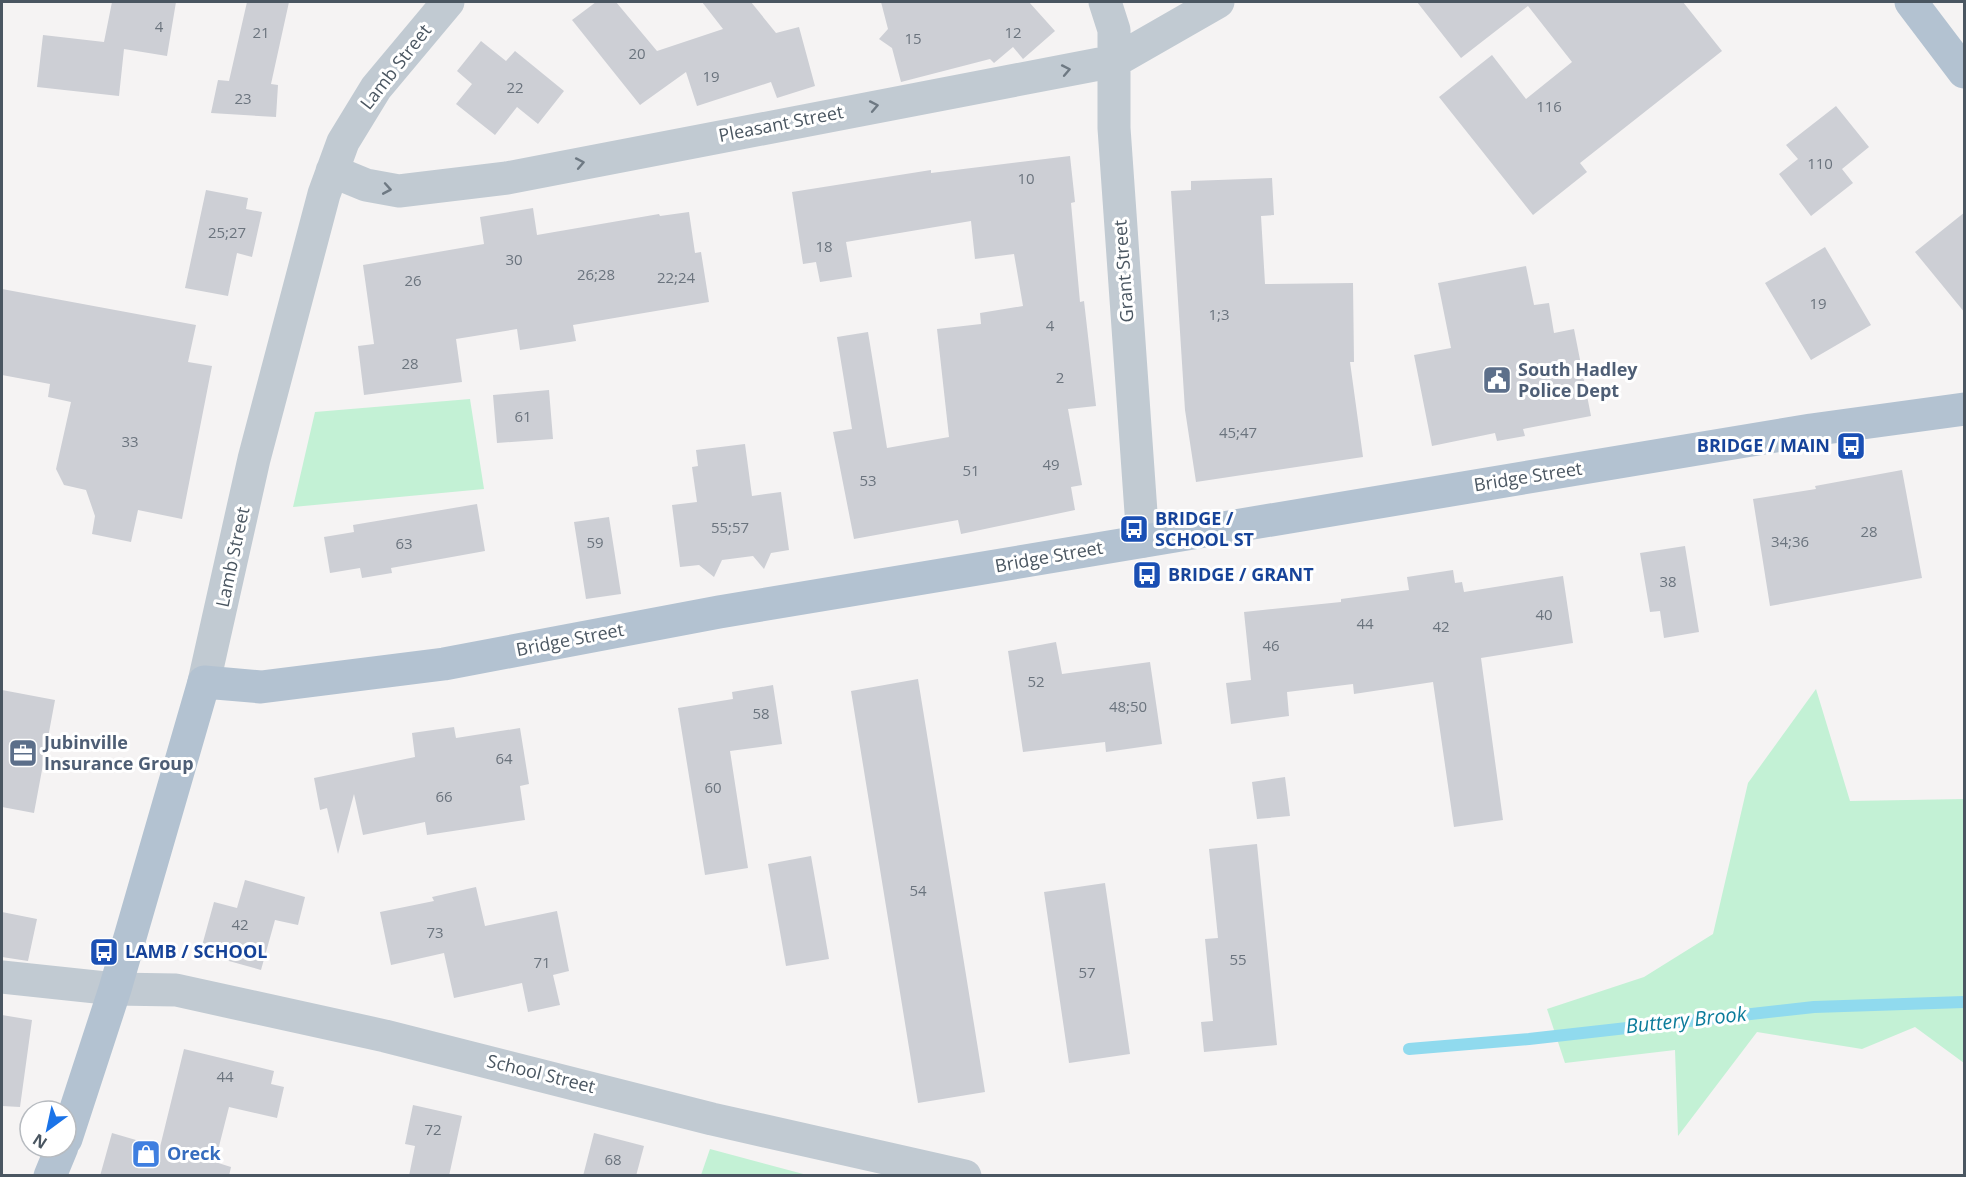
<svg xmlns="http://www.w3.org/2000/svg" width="1966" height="1177" viewBox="0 0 1966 1177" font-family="'Open Sans',sans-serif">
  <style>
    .green { fill: #c3f1d5 }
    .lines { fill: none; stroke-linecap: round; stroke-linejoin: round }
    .stream { stroke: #90daee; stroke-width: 12 }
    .building { fill: #cdcfd5 }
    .minor { stroke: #c1cad2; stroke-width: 33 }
    .major { stroke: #b3c2d1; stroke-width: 33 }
    .oneway { stroke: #6e7983 }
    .labels { text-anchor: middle; stroke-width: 6; stroke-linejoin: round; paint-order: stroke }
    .number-label { font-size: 15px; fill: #6b747e }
    .street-label { font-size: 18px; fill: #4a5661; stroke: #fff }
    .service-label { font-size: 18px; font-weight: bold; fill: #4e5e75; stroke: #fff; text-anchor: start }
    .transit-label { font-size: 18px; font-weight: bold; fill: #164399; stroke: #fff; text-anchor: start }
    .shop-label { font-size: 18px; font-weight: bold; fill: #366cbe; stroke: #fff; text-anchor: start }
    .water-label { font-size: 20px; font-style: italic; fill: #0c7c9b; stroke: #fff }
  </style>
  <rect width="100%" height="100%" fill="#f5f3f3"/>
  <path class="green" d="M 470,399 L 484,489 L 293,507 L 315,412 Z
    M 1816,689 L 1850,801 L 1964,799 L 1964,1063 L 1915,1027 L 1862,1049 L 1757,1032 L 1678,1136 L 1675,1050 L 1565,1063 L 1547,1009 L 1644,977 L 1713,934 L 1748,783 Z
    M 710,1149 L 807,1175 L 701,1175 Z"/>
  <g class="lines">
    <path class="stream" d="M 1409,1049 L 1529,1039 L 1814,1007 L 1964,1002"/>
  </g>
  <path class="building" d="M 112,2 L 176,2 L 167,56 L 124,49 L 119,96 L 37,87 L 43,35 L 104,42 Z
    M 247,2 L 289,2 L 271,84 L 278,85 L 276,117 L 211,113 L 218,80 L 229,81 Z
    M 596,2 L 616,2 L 657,51 L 723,29 L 702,2 L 751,2 L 776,33 L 799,27 L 815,86 L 777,98 L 771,82 L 697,106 L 686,72 L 640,105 L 572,20 Z
    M 881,2 L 1029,2 L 1055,31 L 1023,59 L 1013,47 L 994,63 L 990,59 L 901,82 L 892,48 L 879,39 L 888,29 Z
    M 1417,2 L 1683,2 L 1722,51 L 1580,163 L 1587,172 L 1533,215 L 1439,97 L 1492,55 L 1526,99 L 1572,62 L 1528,6 L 1461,58 Z
    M 481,41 L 506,61 L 515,51 L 564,91 L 538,124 L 517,107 L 495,135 L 456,104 L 472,84 L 457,71 Z
    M 1836,106 L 1869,147 L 1842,169 L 1853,183 L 1811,216 L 1779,174 L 1798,159 L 1786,145 Z
    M 1070,156 L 1075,202 L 1071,203 L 1080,302 L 1084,301 L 1096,406 L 1068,409 L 1082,485 L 1071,487 L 1075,510 L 961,534 L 958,520 L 854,539 L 833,432 L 852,429 L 837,337 L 868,332 L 887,448 L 949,437 L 937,329 L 981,324 L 980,313 L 1023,306 L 1014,254 L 975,259 L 971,221 L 846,242 L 852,277 L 820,282 L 816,262 L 803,264 L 792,192 L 931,170 L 931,173 Z
    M 1272,178 L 1274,215 L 1261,216 L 1265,284 L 1353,283 L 1354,362 L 1350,362 L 1363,457 L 1196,482 L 1185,410 L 1171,191 L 1191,190 L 1191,181 Z
    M 206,190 L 248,198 L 246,209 L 262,212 L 252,257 L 237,253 L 228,296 L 185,288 Z
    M 533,208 L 537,235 L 659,214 L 660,216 L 689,212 L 695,253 L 701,252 L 709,302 L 573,325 L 576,341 L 520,350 L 517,329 L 456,339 L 462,382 L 364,395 L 358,346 L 374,344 L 363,265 L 484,244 L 480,217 Z
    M 1965,212 L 1965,313 L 1915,252 Z
    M 1825,247 L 1871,325 L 1811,360 L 1765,283 Z
    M 1526,266 L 1534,305 L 1549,303 L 1554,333 L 1574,329 L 1591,416 L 1523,429 L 1525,436 L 1497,441 L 1495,433 L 1432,446 L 1414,355 L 1451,348 L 1438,283 Z
    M 2,289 L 196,325 L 188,362 L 212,366 L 182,519 L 138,510 L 131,542 L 92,534 L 95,516 L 86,490 L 64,485 L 56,469 L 71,402 L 48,397 L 50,384 L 2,375 Z
    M 549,390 L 553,439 L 497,443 L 493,395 Z
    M 745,444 L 752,496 L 781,492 L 789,550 L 771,553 L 764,569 L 753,556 L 722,560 L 714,577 L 699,565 L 680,567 L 672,505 L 697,502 L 692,467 L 698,466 L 696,450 Z
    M 1902,470 L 1922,578 L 1770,606 L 1753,499 L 1816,489 L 1815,486 Z
    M 477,504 L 485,551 L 391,568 L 392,573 L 362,578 L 360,568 L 330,573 L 324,537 L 354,532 L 353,525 Z
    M 609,517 L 621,594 L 586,599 L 574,522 Z
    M 1685,546 L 1699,632 L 1664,638 L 1660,611 L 1650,612 L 1640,553 Z
    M 1453,570 L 1455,583 L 1462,582 L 1464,592 L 1563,576 L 1573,643 L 1481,658 L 1503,820 L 1454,827 L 1433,682 L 1354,694 L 1353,684 L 1287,692 L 1289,716 L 1231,724 L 1226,683 L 1251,680 L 1244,612 L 1341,602 L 1341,599 L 1409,590 L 1407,577 Z
    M 1056,642 L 1062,674 L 1150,662 L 1162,744 L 1106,752 L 1105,742 L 1023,752 L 1008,651 Z
    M 918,679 L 985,1092 L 918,1103 L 851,691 Z
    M 773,685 L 782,744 L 730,751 L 748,868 L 705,875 L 678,708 L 733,699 L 732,692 Z
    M 2,690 L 55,700 L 34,813 L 2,807 Z
    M 454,727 L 456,738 L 520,728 L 529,784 L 520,786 L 525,820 L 427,835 L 425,822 L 363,835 L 354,794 L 338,854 L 327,808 L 320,810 L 314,778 L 415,757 L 412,733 Z
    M 1285,777 L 1290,816 L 1257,819 L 1252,782 Z
    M 1257,844 L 1277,1045 L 1204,1052 L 1201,1022 L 1213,1021 L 1205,939 L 1218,938 L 1209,849 Z
    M 811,856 L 829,959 L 786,966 L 768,864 Z
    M 245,880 L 305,897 L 298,925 L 275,920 L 261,970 L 200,953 L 214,902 L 237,908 Z
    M 1105,883 L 1130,1054 L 1069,1063 L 1044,892 Z
    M 476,887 L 485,926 L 557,911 L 569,971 L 553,975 L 560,1005 L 528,1012 L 522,983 L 454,998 L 444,953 L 391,965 L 380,912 L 434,901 L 432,897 Z
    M 2,912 L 37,919 L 28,961 L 2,957 Z
    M 2,1015 L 32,1020 L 20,1107 L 2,1106 Z
    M 184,1049 L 274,1071 L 271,1084 L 284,1087 L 277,1118 L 229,1107 L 215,1162 L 231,1167 L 229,1176 L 100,1176 L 112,1133 L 160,1147 Z
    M 413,1105 L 462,1116 L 449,1176 L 409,1176 L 415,1146 L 405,1144 Z
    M 594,1133 L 644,1146 L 636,1176 L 583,1176 Z"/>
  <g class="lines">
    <path class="minor" d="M 1105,2 L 1114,30 L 1114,128 L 1143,541
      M 332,171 L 366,185 L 399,191 L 507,178 L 1115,61 L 1218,2
      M 204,682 L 254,459 L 324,194 L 343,142 L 376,88 L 448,2
      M 2,977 L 115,989 L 176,990 L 385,1036 L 712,1119 L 965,1176"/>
    <path class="major" d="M 1911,2 L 1964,72
      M 66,1139 L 115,989 L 204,682 L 261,687 L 444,664 L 719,612 L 1811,430 L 1964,409
      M 50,1176 L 62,1147"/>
  </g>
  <defs><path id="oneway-chevron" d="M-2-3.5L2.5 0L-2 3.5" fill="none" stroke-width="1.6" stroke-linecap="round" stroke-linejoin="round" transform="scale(1.5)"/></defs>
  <g class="oneway">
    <use href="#oneway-chevron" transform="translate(1066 70) rotate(-11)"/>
    <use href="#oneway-chevron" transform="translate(874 106) rotate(-11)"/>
    <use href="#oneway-chevron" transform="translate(580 163) rotate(-11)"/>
    <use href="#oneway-chevron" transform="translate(387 189) rotate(10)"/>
  </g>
  <defs>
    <g id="civic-square" transform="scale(1.5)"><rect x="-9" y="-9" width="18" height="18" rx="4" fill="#5c6f8a" stroke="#fff"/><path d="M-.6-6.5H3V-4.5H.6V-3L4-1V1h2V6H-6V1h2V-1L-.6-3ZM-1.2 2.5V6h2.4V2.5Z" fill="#fff"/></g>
    <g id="bus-square" transform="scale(1.5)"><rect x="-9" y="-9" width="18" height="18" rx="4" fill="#1a4fb4" stroke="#fff"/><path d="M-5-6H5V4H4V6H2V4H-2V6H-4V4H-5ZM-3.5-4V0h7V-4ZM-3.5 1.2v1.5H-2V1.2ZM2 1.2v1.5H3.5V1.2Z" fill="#fff"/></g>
    <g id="office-square" transform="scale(1.5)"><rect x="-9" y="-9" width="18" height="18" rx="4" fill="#5c6f8a" stroke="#fff"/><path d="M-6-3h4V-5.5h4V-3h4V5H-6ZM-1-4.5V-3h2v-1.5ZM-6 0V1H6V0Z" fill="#fff"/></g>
    <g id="shop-square" transform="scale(1.5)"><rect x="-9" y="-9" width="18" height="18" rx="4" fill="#3f7fe0" stroke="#fff"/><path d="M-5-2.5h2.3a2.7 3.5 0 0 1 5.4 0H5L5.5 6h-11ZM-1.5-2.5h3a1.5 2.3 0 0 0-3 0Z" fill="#fff"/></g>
  </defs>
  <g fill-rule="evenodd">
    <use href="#civic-square" x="1497" y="380"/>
    <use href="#bus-square" x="1851" y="446"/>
    <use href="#bus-square" x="1134" y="529"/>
    <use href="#bus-square" x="1147" y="575"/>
    <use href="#office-square" x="23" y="753"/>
    <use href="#bus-square" x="104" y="952"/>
    <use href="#shop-square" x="146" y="1154"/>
  </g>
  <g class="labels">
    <g class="number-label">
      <text x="159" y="32">4</text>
      <text x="261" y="38">21</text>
      <text x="1013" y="38">12</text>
      <text x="913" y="44">15</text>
      <text x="637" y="59">20</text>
      <text x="711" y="82">19</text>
      <text x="515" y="93">22</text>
      <text x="243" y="104">23</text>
      <text x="1549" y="112">116</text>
      <text x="1820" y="169">110</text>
      <text x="1026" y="184">10</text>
      <text x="227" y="238">25;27</text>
      <text x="824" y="252">18</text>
      <text x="514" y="265">30</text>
      <text x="596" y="280">26;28</text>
      <text x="676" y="283">22;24</text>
      <text x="413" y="286">26</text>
      <text x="1818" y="309">19</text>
      <text x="1219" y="320">1;3</text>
      <text x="1050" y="331">4</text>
      <text x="410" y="369">28</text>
      <text x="1060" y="383">2</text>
      <text x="523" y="422">61</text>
      <text x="1238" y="438">45;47</text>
      <text x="130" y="447">33</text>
      <text x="1051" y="470">49</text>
      <text x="971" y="476">51</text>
      <text x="868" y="486">53</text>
      <text x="730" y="533">55;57</text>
      <text x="1869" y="537">28</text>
      <text x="1790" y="547">34;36</text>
      <text x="595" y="548">59</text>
      <text x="404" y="549">63</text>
      <text x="1668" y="587">38</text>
      <text x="1544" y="620">40</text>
      <text x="1365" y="629">44</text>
      <text x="1441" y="632">42</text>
      <text x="1271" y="651">46</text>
      <text x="1036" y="687">52</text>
      <text x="1128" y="712">48;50</text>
      <text x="761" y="719">58</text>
      <text x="504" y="764">64</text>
      <text x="713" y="793">60</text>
      <text x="444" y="802">66</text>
      <text x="918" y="896">54</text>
      <text x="240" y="930">42</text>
      <text x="435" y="938">73</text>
      <text x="1238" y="965">55</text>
      <text x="542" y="968">71</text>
      <text x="1087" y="978">57</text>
      <text x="225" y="1082">44</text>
      <text x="433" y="1135">72</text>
      <text x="613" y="1165">68</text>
    </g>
    <g class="street-label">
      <text transform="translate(396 67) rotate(-52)" y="6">Lamb Street</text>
      <text transform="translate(781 124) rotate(-11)" y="6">Pleasant Street</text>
      <text transform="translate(1124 271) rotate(-94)" y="6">Grant Street</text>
      <text transform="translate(1528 477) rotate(-9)" y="6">Bridge Street</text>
      <text transform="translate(233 557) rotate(-78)" y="6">Lamb Street</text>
      <text transform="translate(1049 557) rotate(-10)" y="6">Bridge Street</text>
      <text transform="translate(570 640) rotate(-11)" y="6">Bridge Street</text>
      <text transform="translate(541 1074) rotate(14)" y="6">School Street</text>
    </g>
    <g class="service-label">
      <text x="1518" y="376">South Hadley<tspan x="1518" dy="21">Police Dept</tspan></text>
      <text x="44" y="749">Jubinville<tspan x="44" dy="21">Insurance Group</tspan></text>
    </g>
    <g class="transit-label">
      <text x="1830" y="452" text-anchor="end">BRIDGE / MAIN</text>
      <text x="1155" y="525">BRIDGE /<tspan x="1155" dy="21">SCHOOL ST</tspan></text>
      <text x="1168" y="581">BRIDGE / GRANT</text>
      <text x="125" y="958">LAMB / SCHOOL</text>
    </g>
    <g class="shop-label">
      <text x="167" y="1160">Oreck</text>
    </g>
    <g class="water-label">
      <text transform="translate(1686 1020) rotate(-6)" y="7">Buttery Brook</text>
    </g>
  </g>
  <rect width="1966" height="1177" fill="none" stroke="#4a5661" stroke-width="6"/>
  <g transform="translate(48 1129) rotate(213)"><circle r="28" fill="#ffffff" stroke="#b7bbc0" stroke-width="1.5"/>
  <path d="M0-4.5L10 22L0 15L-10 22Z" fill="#1a73e8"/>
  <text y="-9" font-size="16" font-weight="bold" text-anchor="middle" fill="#4a5661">N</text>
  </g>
</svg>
